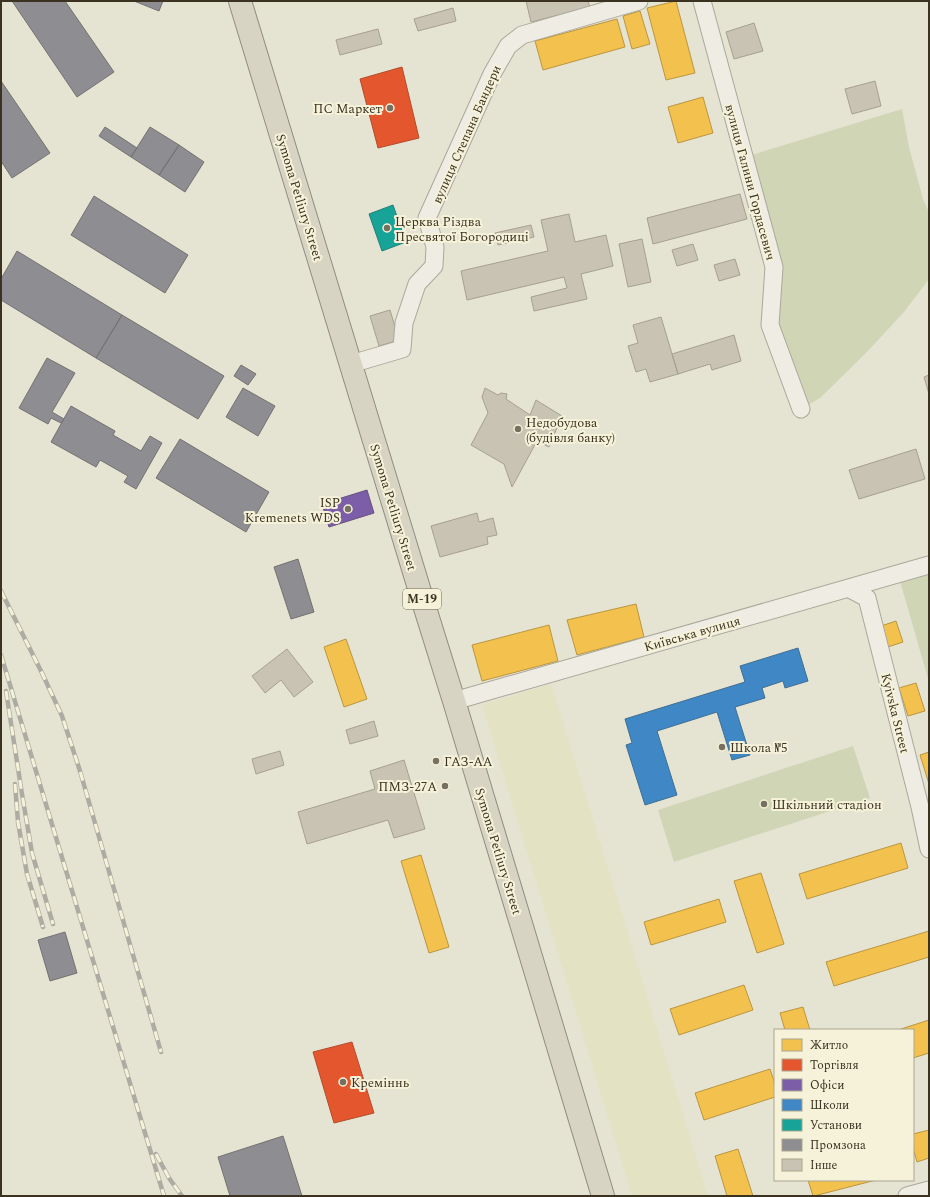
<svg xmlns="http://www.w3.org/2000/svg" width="930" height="1197" viewBox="0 0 930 1197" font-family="Spectral,serif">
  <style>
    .farmland { fill: #e3e3c4 }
    .green { fill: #d0d6b5 }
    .homes { fill: #f2c14e; stroke: #bb9641 }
    .shops { fill: #e4572e; stroke: #b14c2a }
    .offices { fill: #7b5ea7; stroke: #68517f }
    .schools { fill: #3f88c5; stroke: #3e6e94 }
    .public { fill: #17a398; stroke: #228175 }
    .industry { fill: #8d8d92; stroke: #747270 }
    .building { fill: #c9c3b3; stroke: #a6a091 }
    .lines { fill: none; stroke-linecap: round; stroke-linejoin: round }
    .minor-casing { stroke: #aba89a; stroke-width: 19 }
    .highway-casing { stroke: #918d81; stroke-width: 24 }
    .minor { stroke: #eeece3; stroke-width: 17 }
    .highway { stroke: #d8d4c3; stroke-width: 22 }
    .rail-casing { stroke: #aeaca2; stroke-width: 4.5 }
    .rail { stroke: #f5f2d9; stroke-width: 3; stroke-dasharray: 9; stroke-linecap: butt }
    .poi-dot { fill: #767060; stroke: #f5f2d9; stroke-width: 1.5 }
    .labels { text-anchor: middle; stroke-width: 4; stroke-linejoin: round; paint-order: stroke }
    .shield { fill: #f5f2d9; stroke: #736c59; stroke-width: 1 }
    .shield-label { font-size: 12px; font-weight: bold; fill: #3b3222 }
    .poi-label { font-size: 13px; fill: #3b3222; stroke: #f5f2d9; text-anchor: start }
    .street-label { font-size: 13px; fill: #3b3222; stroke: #f5f2d9 }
  </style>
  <rect width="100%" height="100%" fill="#e5e3d2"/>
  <path class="farmland" d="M 551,684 L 599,838 L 708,1196 L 632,1196 L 482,705 Z"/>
  <path class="green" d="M 902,109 L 909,147 L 923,199 L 929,212 L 929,279 L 904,312 L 866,353 L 820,398 L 801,409 L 770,325 L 774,267 L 745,157 Z
    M 929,565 L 929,682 L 898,574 Z
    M 853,746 L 870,798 L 674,862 L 658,810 Z"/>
  <path class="homes" d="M 676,1 L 695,73 L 666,80 L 647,8 Z
    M 640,11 L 650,44 L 632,49 L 623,16 Z
    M 617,19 L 625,47 L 543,70 L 535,41 Z
    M 703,97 L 713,133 L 678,143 L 668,107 Z
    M 636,604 L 644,637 L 577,655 L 567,620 Z
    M 896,621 L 903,642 L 888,647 L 881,626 Z
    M 549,625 L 558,661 L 482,681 L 472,645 Z
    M 346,639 L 367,699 L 344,707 L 324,647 Z
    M 916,683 L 925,711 L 908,716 L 899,688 Z
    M 929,752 L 929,784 L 920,755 Z
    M 901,843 L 908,868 L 807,899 L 799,874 Z
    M 421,855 L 449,947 L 429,953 L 401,861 Z
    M 761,873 L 784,944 L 757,953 L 734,881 Z
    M 719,899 L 726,922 L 651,945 L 644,922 Z
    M 929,931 L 929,957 L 834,986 L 826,962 Z
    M 744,985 L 753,1010 L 679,1035 L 670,1009 Z
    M 803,1007 L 810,1030 L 785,1030 L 780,1013 Z
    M 929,1020 L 929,1053 L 913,1058 L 913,1030 L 898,1030 Z
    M 770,1069 L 775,1084 L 775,1097 L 704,1120 L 695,1093 Z
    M 929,1130 L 929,1158 L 917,1162 L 913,1148 L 913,1134 Z
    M 738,1149 L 753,1196 L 727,1196 L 715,1156 Z
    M 808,1180 L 876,1180 L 814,1196 L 813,1196 Z"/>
  <path class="shops" d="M 402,67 L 419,138 L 378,148 L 360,79 Z
    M 352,1042 L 374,1113 L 334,1123 L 313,1052 Z"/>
  <path class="offices" d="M 367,490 L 374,513 L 329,527 L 322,504 Z"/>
  <path class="schools" d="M 798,648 L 808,681 L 785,688 L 783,681 L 762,688 L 765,698 L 735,707 L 750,755 L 732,760 L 717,712 L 657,731 L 677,795 L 645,805 L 626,745 L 632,743 L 625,719 L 745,682 L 740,666 Z"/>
  <path class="public" d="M 393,205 L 406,242 L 382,251 L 369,214 Z"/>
  <path class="industry" d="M 12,1 L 65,1 L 114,72 L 77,97 Z
    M 134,1 L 163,1 L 159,11 Z
    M 1,81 L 50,153 L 12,178 L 1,161 Z
    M 105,127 L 137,148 L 131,157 L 99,136 Z
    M 150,127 L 179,145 L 159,175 L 131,157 Z
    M 179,145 L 204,162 L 185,192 L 159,175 Z
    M 94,196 L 188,255 L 165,293 L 71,235 Z
    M 17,251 L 122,315 L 96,358 L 1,300 L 1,279 Z
    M 122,315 L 224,376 L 198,419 L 96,358 Z
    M 47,358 L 75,373 L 52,412 L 64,419 L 61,423 L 51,418 L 48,424 L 19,408 Z
    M 241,365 L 256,374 L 248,385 L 234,376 Z
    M 243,388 L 275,406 L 258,436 L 226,417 Z
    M 71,406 L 115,431 L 113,435 L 141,451 L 150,436 L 162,443 L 136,489 L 124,482 L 128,476 L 100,460 L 96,467 L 51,442 Z
    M 180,439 L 269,492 L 246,532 L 156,478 Z
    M 298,559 L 314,612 L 291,619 L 274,567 Z
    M 65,932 L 77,973 L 50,981 L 38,940 Z
    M 283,1136 L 302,1196 L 230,1196 L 218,1157 Z"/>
  <path class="building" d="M 526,1 L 588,1 L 590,7 L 531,22 Z
    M 453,8 L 456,21 L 418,31 L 414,19 Z
    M 754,23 L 763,51 L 734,59 L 726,32 Z
    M 378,29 L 382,44 L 340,55 L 336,40 Z
    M 875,81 L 881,106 L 852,114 L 845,89 Z
    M 740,194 L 747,219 L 653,244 L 647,218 Z
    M 569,214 L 575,242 L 606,235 L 613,266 L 581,274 L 587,299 L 534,311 L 531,297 L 567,288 L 564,277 L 467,300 L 461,271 L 548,251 L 541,220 Z
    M 531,225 L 534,237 L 498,245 L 495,233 Z
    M 642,239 L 651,282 L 628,287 L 619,244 Z
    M 693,244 L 698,260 L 677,266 L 672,250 Z
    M 735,259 L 740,275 L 719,281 L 714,265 Z
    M 390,310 L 399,340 L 379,346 L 370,316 Z
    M 661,317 L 678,374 L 650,382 L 646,369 L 636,372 L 628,346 L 638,343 L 633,325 Z
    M 734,335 L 741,361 L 712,370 L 710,364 L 678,374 L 672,354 Z
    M 929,375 L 929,394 L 924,377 Z
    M 485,388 L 498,395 L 501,393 L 507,394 L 506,399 L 530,415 L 536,400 L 562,416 L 549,447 L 537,441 L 512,487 L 504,464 L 471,445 L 488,413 L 482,397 Z
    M 916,449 L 925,479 L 859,499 L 849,470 Z
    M 477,513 L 479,522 L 493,518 L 497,535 L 487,537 L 488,544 L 440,557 L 431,526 Z
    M 287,649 L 313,682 L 294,697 L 281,680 L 265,693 L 252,676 Z
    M 374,721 L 378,736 L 350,744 L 346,730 Z
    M 280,751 L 284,765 L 256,774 L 252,759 Z
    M 404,760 L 425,829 L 394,838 L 388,820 L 307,844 L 298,812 L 375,789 L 370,771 Z"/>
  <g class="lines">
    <g class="minor-casing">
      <path id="minor" d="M 702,1 L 774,267 L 770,325 L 801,409
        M 351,364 L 402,349 L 404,323 L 417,284 L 434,266 L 435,247 L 427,218 L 492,74 L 508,46 L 522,35 L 639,1
        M 848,588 L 867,598 L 920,807 L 929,849
        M 454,701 L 929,565
        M 907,1196 L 929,1190"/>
    </g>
    <g class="highway-casing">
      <path id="highway" d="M 240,1 L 425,608 L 454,701 L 603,1196"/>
    </g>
    <use href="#minor" class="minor"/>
    <use href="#highway" class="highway"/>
    <g class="rail-casing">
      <path id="rail" d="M 1,591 L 42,673 L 62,716 L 80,771 L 161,1052
        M 1,655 L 164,1196
        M 6,691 L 22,794 L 32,853 L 53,924
        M 15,784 L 18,822 L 27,874 L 43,927
        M 156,1154 L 169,1178 L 182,1196"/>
    </g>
    <use href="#rail" class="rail"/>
  </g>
  <g class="poi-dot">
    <circle cx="390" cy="108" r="4"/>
    <circle cx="387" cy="228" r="4"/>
    <circle cx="518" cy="429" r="4"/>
    <circle cx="348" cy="509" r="4"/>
    <circle cx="722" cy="747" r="4"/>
    <circle cx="436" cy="761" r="4"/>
    <circle cx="445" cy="786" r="4"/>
    <circle cx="764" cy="804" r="4"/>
    <circle cx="343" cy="1082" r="4"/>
  </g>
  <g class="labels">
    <rect class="shield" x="403" y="589" width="38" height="20" rx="3"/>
    <g class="shield-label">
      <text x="422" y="603">М-19</text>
    </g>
    <g class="poi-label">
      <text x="382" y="113" text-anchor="end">ПС Маркет</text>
      <text x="395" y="226">Церква Різдва<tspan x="395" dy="15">Пресвятої Богородиці</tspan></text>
      <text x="526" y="427">Недобудова<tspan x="526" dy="15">(будівля банку)</tspan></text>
      <text x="340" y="507" text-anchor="end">ISP<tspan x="340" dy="15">Kremenets WDS</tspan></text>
      <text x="730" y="752">Школа №5</text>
      <text x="444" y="766">ГАЗ-АА</text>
      <text x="437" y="791" text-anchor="end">ПМЗ-27А</text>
      <text x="772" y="809">Шкільний стадіон</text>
      <text x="351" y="1087">Креміннь</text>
    </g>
    <g class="street-label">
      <text transform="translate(466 134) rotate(-66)" y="5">вулиця Степана Бандери</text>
      <text transform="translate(751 182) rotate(75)" y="5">вулиця Галини Гордасевич</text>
      <text transform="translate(300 197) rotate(73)" y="5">Symona Petliury Street</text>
      <text transform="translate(394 507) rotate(73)" y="5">Symona Petliury Street</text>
      <text transform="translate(692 633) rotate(-16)" y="5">Київська вулиця</text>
      <text transform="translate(896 713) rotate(76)" y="5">Kyivska Street</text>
      <text transform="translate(499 851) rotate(73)" y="5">Symona Petliury Street</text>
    </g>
  </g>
  <rect width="930" height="1197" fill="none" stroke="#3b3222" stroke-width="4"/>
  <rect x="774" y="1029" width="140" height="152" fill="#f5f2d9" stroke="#aba590"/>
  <rect x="782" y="1039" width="20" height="12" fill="#f2c14e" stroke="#aba590"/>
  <text x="810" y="1049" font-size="12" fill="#3b3222">Житло</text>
  <rect x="782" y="1059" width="20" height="12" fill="#e4572e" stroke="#aba590"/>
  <text x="810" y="1069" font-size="12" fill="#3b3222">Торгівля</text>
  <rect x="782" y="1079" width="20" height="12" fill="#7b5ea7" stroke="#aba590"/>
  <text x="810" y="1089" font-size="12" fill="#3b3222">Офіси</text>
  <rect x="782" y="1099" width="20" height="12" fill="#3f88c5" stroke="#aba590"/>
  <text x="810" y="1109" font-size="12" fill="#3b3222">Школи</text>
  <rect x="782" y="1119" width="20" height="12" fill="#17a398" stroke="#aba590"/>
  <text x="810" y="1129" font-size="12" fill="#3b3222">Установи</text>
  <rect x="782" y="1139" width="20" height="12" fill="#8d8d92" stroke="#aba590"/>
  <text x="810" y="1149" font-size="12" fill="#3b3222">Промзона</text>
  <rect x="782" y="1159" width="20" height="12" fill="#c9c3b3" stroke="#aba590"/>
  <text x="810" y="1169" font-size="12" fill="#3b3222">Інше</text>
</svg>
